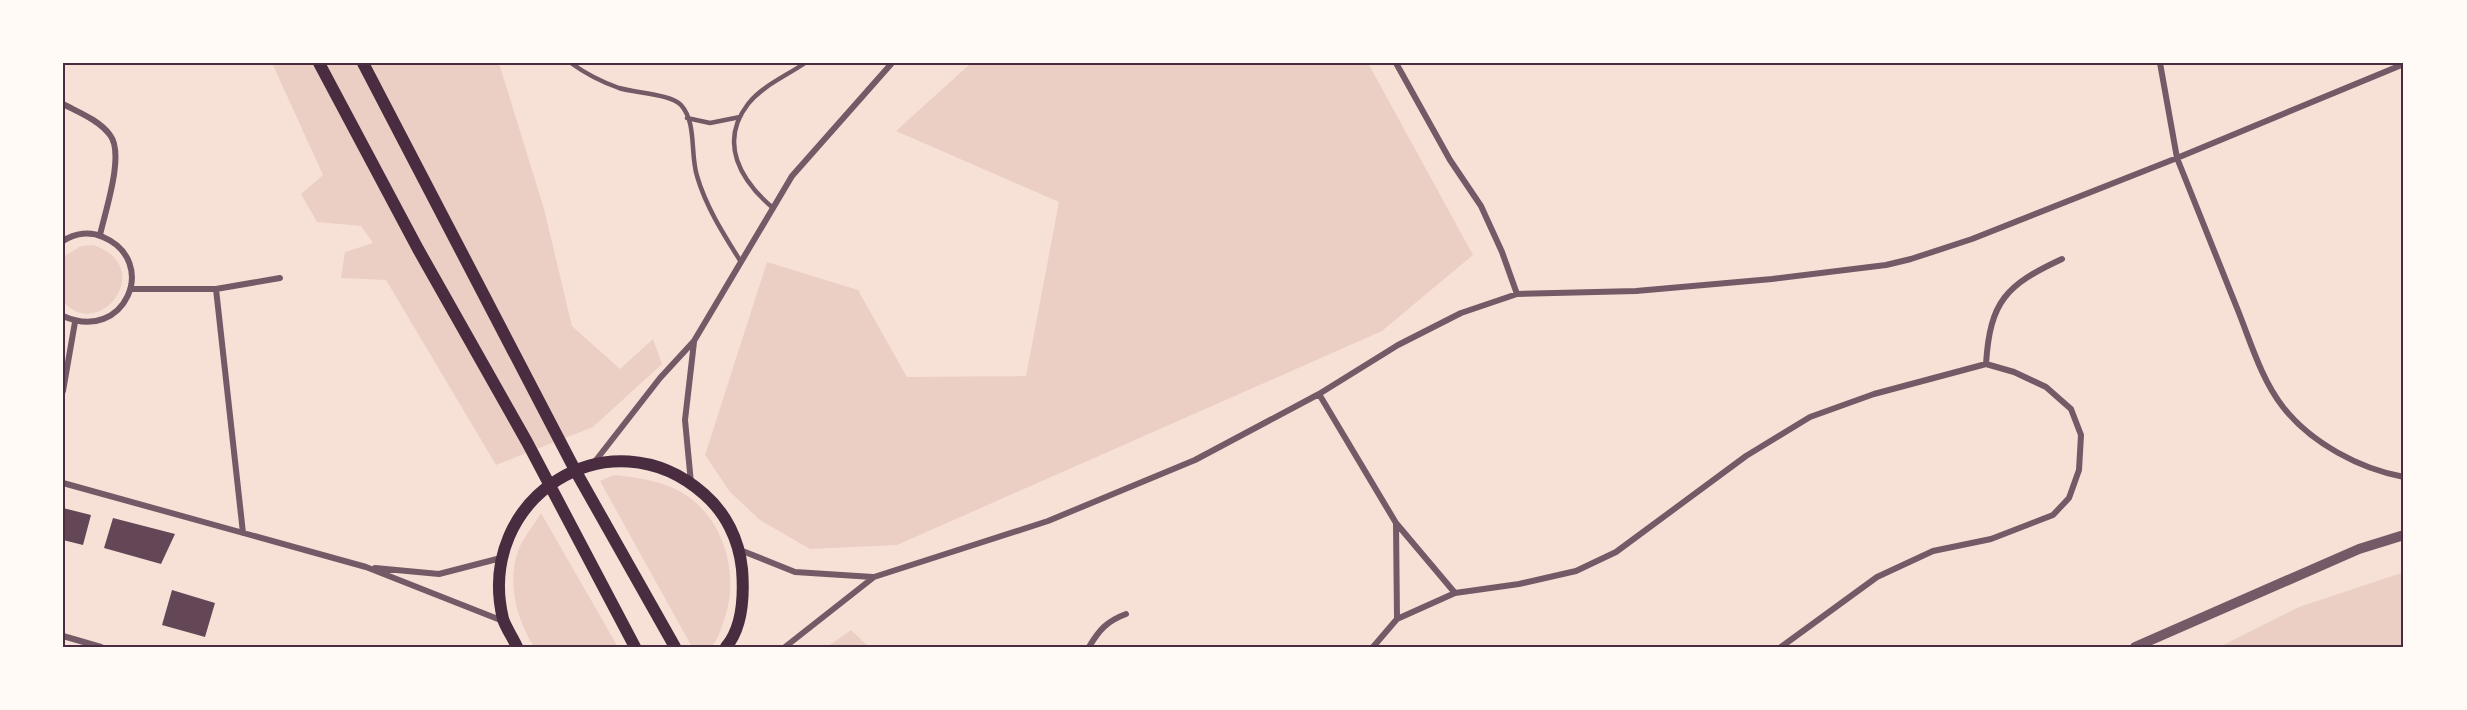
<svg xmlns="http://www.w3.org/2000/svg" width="2467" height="710" viewBox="0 0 2467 710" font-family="'Sofia Sans Condensed',sans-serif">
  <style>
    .green { fill: #ebcfc5 }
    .building { fill: #644757 }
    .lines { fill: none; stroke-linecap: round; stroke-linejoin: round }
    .service { stroke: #755966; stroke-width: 4.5 }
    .minor { stroke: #755966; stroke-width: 6 }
    .tertiary { stroke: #755966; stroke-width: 10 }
    .secondary { stroke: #4a2c40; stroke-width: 12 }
    .neatline { fill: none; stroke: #4a2c40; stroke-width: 2 }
  </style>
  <rect width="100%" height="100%" fill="#f7e1d7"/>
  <path class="green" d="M 272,63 L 499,63 L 544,209 L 572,326 L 620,369 L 653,339 L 662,364 L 593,427 L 496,465 L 386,280 L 341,278 L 345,252 L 373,243 L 361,226 L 317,222 L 301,194 L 323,175 Z
    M 971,63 L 1368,63 L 1473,255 L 1382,331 L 897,545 L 810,549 L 760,520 L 730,492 L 705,455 L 767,262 L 858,290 L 907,377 L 1026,376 L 1059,202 L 896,131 Z
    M 93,245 C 159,267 98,344 63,301 L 63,257 L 81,246 Z
    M 614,475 C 641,478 666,481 689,497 C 727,525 740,580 723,623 C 720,632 718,640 711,647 L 692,647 L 600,481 Z
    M 541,513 L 618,647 L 534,647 C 516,618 505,578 521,544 C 527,533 535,523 541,513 Z
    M 2404,572 L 2404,647 L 2219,647 L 2299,607 Z
    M 851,630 L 869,647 L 827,647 Z"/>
  <path class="building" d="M 63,508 L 91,515 L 83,545 L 63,540 Z
    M 113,518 L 175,534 L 161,564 L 104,548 Z
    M 172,590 L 215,603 L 205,637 L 162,625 Z"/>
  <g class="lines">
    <path class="service" d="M 571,63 C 586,74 602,82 619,88 C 635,93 671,94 681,105 C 697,123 690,154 697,176 C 706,207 724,235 741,262
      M 687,118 L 710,123 L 740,117
      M 773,208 C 741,181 718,143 748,104 C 762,86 786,76 805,63"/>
    <path class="minor" d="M 1396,63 L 1450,160 L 1481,206 L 1502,252 L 1517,294
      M 2160,63 L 2177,158 L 2404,64
      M 63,104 C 78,112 99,120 110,135 C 125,154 105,212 100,235
      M 63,241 C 75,233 90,231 103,237 C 160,261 125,344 63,316
      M 131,289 L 216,289 L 280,278
      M 216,289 L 243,533
      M 1986,364 C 1990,301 2006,285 2062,259
      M 63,391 L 75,322
      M 1319,394 L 1396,523 L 1397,619
      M 593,464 L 660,378 L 694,341 L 792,176 L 892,63
      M 63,483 L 366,567 L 503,621
      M 691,483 L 685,420 L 694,342
      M 1396,523 L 1455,593
      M 740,550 L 795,572 L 873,577
      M 375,568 L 439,574 L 501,558
      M 63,636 L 101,647
      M 785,647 L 874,577 L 1048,521 L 1195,460 L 1319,394 L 1398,345 L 1461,313 L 1517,294 L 1636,291 L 1772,279 L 1886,265 L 1911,259 L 1972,239 L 2177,158 C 2197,208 2217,258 2237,308 C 2250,340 2261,379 2283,407 C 2311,443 2360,469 2404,477
      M 1089,647 C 1099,630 1107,621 1126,614
      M 1373,647 L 1397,619 L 1455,593 L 1519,584 L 1576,571 L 1616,552 L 1746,456 L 1810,417 L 1874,394 L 1986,364 L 2014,372 L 2046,387 L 2071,409 L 2081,435 L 2079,470 L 2069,498 L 2053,515 L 1991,539 L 1933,551 L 1877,577 L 1781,647"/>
    <path class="tertiary" d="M 2135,647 L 2359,549 L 2404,535"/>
    <path class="secondary" d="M 319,63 L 418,249 L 527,442 L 635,647
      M 363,63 L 575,470 L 675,647
      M 517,647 C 513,638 506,628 503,619 C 474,498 610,411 704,494 C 726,513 739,540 742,569 C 744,594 743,627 726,647"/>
  </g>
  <rect width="2467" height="710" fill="none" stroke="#fffaf5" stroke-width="129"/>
  <rect x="64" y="64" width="2338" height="582" class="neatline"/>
</svg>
